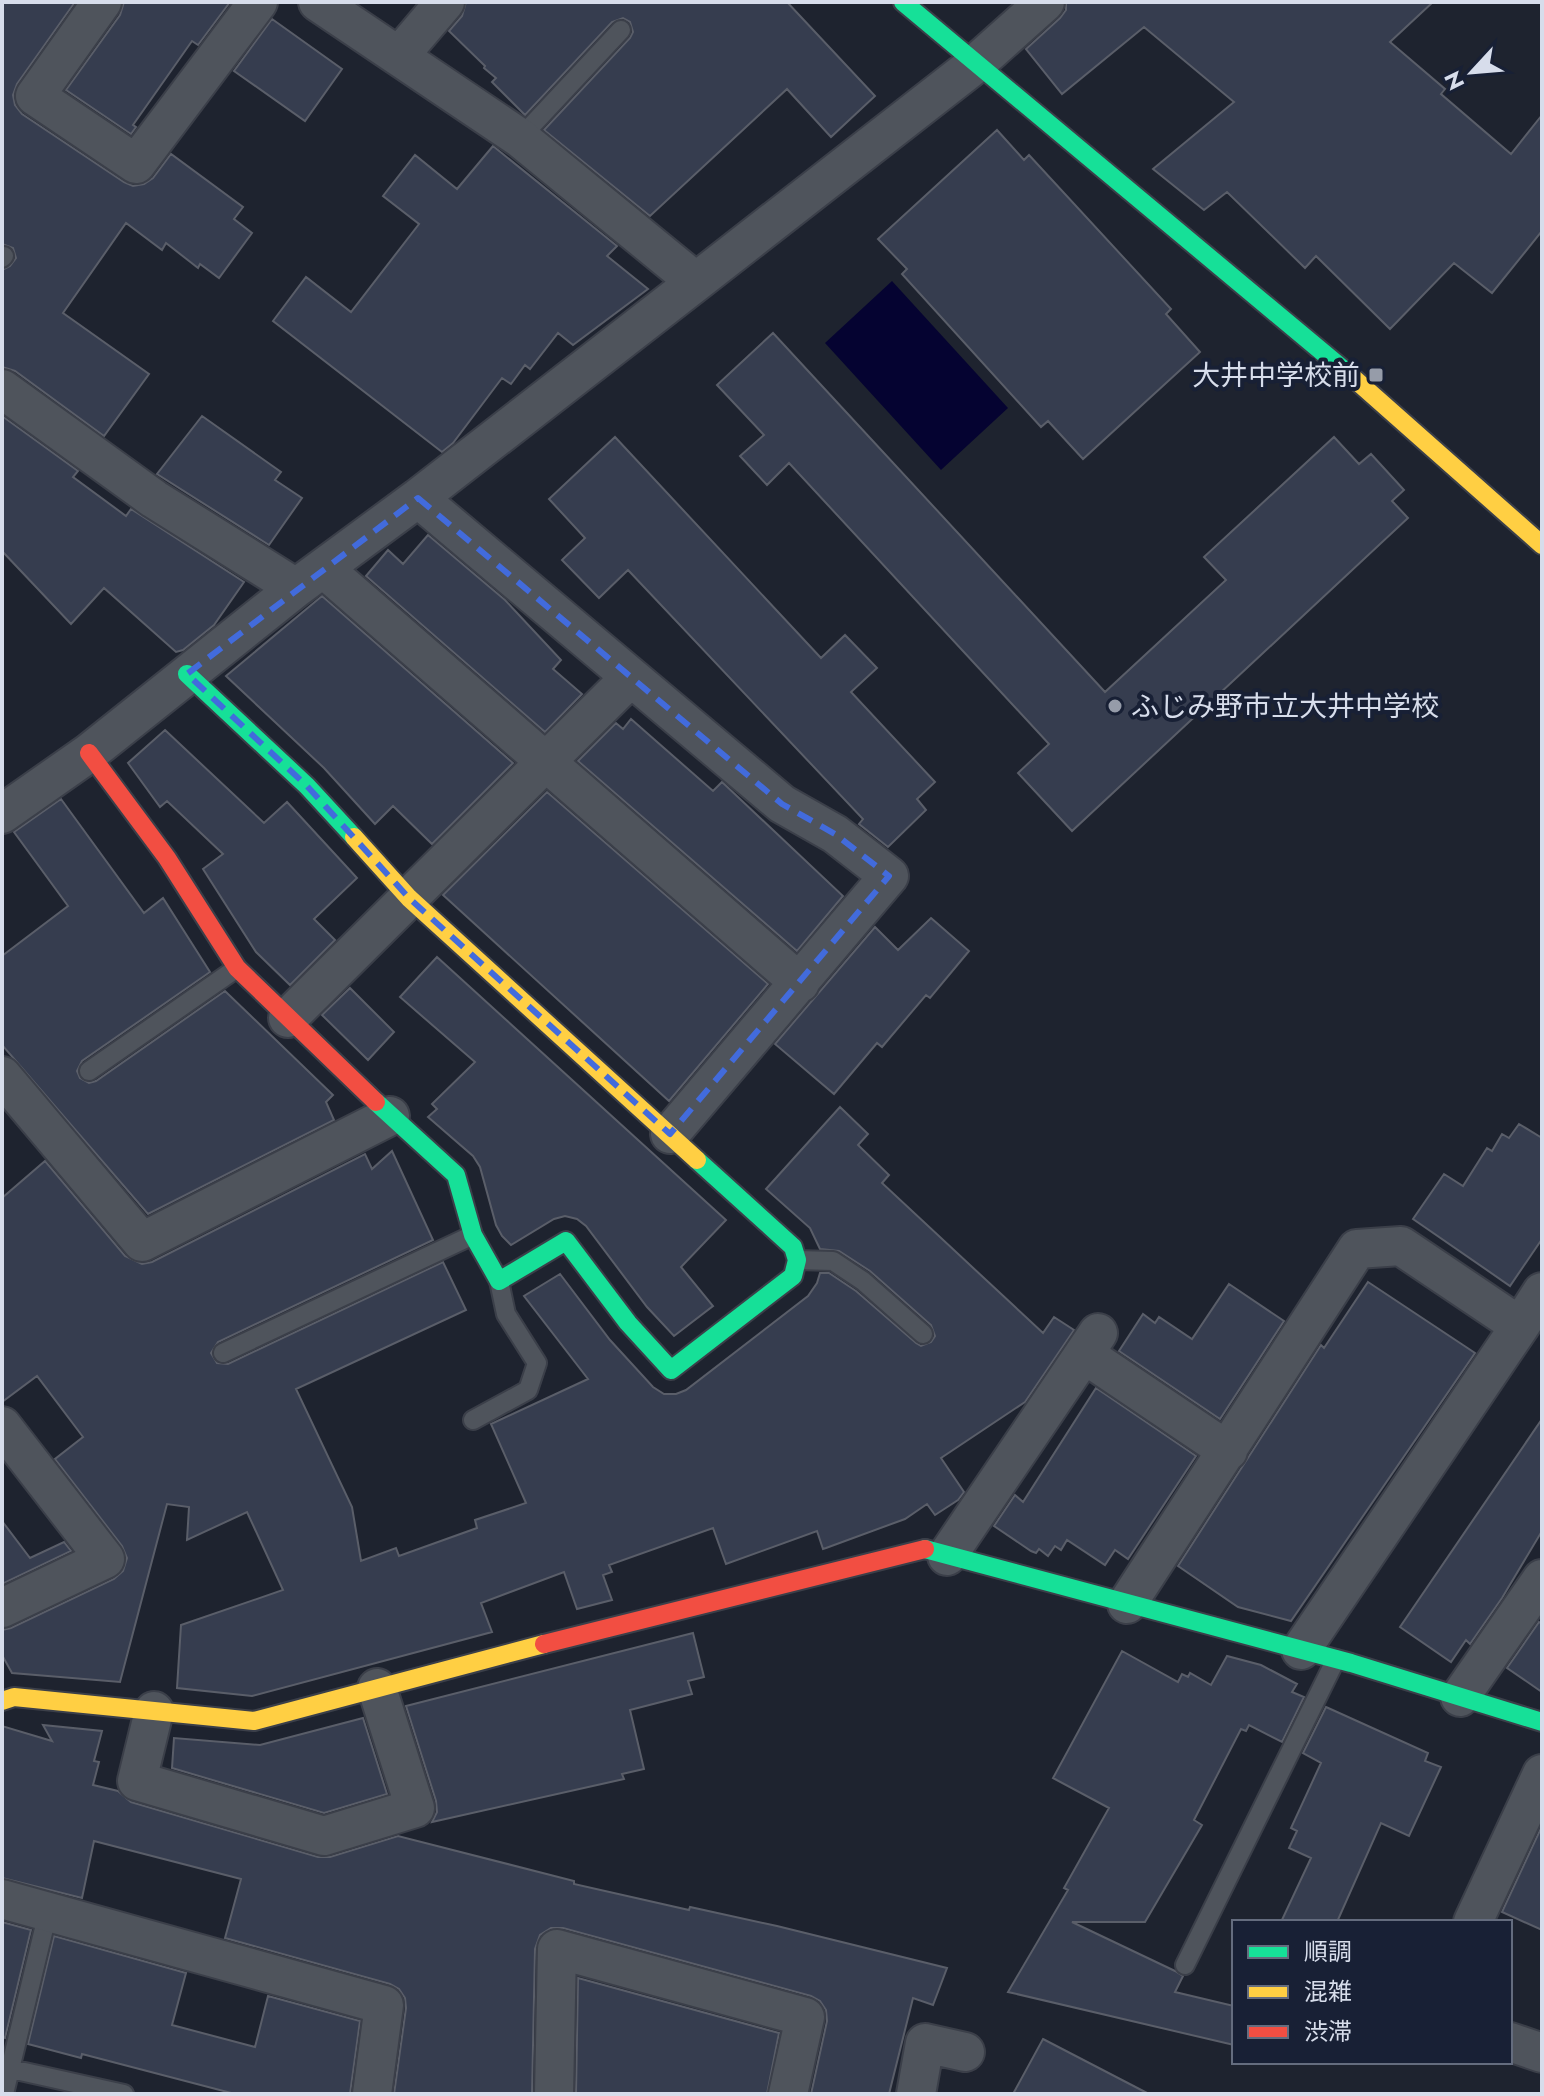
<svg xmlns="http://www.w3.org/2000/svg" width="1544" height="2096" viewBox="0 0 1544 2096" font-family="Jost,'Noto Sans JP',sans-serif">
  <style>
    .water { fill: #050331 }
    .building { fill: #363d4f; stroke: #5a5e69; stroke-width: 2 }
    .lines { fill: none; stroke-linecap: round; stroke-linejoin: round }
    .lane-casing { stroke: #3b3f49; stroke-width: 22 }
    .street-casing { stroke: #3b3f49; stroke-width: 42 }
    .fast-casing { stroke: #3b3f49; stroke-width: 22 }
    .slow-casing { stroke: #3b3f49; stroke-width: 22 }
    .jam-casing { stroke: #3b3f49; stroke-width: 22 }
    .lane { stroke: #4f545c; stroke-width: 18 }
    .street { stroke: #4f545c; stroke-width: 38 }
    .fast { stroke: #16e098; stroke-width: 18 }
    .slow { stroke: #ffcf43; stroke-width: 18 }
    .jam { stroke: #f24e42; stroke-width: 18 }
    .marked { fill: none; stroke: #426bdc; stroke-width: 6; stroke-dasharray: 16 10; stroke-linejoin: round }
    .poi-dot { fill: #969ca9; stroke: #182035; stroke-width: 3 }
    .labels { text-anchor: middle; stroke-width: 8; stroke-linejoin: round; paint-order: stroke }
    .poi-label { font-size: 28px; fill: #d7ddeb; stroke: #182035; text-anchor: end }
  </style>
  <rect width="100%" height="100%" fill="#1e232f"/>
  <path class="water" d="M 892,281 L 1008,408 L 941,470 L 825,343 Z"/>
  <path class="building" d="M 2,2 L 75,2 L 17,84 L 13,95 L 15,105 L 22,114 L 124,182 L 133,186 L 144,184 L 153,178 L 171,154 L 243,207 L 234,219 L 252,233 L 219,278 L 200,264 L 198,268 L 166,243 L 162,250 L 126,223 L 63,313 L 149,374 L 104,436 L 15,371 L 2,367 L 2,270 L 10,266 L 16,258 L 13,248 L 2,244 Z
    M 124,2 L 230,2 L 198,45 L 192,41 L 133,125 L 136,127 L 131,134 L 66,90 L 120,15 Z
    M 466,2 L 787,2 L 875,96 L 831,137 L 787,89 L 650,216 L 544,130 L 630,38 L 633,32 L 630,22 L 623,18 L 612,22 L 525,115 L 492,82 L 496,78 L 484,68 L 485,66 L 449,31 L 462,16 Z
    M 1066,2 L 1433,2 L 1390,42 L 1445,89 L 1441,94 L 1511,154 L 1542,115 L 1542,231 L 1492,293 L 1454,263 L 1390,329 L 1316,256 L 1305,268 L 1227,192 L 1204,210 L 1153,169 L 1234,102 L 1144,27 L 1062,94 L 1026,49 L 1060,18 L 1066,10 Z
    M 272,19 L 342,69 L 305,121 L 234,71 Z
    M 997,130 L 1024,160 L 1029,155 L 1171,309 L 1166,314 L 1200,352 L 1083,459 L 1048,421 L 1041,427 L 902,274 L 907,269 L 878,239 Z
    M 493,146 L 617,246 L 607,256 L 648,289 L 573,345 L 558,333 L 530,369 L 525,365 L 511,384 L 502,378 L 453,443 L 442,452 L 273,321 L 306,277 L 351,312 L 419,224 L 383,196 L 415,155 L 457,189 Z
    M 773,333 L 1105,692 L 1226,580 L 1204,557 L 1334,437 L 1359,464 L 1371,454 L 1404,490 L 1392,501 L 1408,518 L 1072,831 L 1018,773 L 1049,744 L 789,463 L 767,485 L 740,456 L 764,435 L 717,385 Z
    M 2,416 L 78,471 L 73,477 L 126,516 L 131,509 L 244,582 L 214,625 L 183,650 L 176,652 L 104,588 L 71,624 L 2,551 Z
    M 202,416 L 281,472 L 275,480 L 302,498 L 269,545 L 157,474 Z
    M 615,437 L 821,658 L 845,635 L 877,668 L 851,692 L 935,782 L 917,799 L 926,810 L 888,847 L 859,824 L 863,819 L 628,570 L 599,598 L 562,560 L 585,538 L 549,499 Z
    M 428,535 L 505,600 L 561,660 L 553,669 L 582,694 L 545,732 L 366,576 L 388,550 L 403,564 Z
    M 322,596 L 513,763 L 432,844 L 393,806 L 375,824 L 324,768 L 226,676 Z
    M 631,719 L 713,791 L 722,782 L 843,896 L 797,951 L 578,761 L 616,723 L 623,729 Z
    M 165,730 L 264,823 L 287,802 L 357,878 L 314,919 L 335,940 L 290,985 L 256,952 L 203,869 L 223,854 L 167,801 L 160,807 L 128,763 Z
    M 547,792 L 768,984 L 669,1101 L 443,895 Z
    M 61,799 L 144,913 L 163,898 L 210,972 L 82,1061 L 77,1071 L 80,1078 L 89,1083 L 96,1081 L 225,991 L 333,1095 L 326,1102 L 334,1120 L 148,1214 L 2,1045 L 2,956 L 68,906 L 14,832 Z
    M 931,918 L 969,951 L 930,998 L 926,995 L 882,1047 L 877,1043 L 834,1094 L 775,1044 L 875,927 L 898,950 Z
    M 437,957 L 726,1220 L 681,1267 L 713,1306 L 674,1336 L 647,1307 L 586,1226 L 577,1219 L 565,1216 L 554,1219 L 511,1245 L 502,1236 L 496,1225 L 480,1167 L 473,1156 L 428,1117 L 437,1109 L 432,1104 L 475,1062 L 400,997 Z
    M 350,988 L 394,1032 L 368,1060 L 322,1015 Z
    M 840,1107 L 868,1134 L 858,1145 L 889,1175 L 882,1183 L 1043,1333 L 1054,1317 L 1074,1330 L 1025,1402 L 941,1458 L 964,1492 L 958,1500 L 935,1515 L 927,1504 L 905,1519 L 826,1548 L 823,1549 L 817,1531 L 726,1564 L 713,1528 L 609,1565 L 612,1572 L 603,1575 L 612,1600 L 577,1609 L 564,1572 L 481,1603 L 492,1632 L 252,1696 L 177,1688 L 181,1625 L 283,1590 L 247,1512 L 187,1540 L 189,1507 L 167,1504 L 120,1682 L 12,1673 L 2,1655 L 2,1630 L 11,1628 L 114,1579 L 123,1571 L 127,1558 L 122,1546 L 55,1459 L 83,1437 L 37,1376 L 2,1402 L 2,1198 L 45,1161 L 125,1256 L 142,1264 L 152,1262 L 365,1154 L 372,1169 L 392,1151 L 433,1240 L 218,1342 L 211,1353 L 217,1363 L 228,1364 L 443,1262 L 466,1310 L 296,1389 L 352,1507 L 361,1561 L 396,1548 L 399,1556 L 477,1528 L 475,1520 L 526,1503 L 491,1424 L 588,1379 L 524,1296 L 560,1274 L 610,1340 L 653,1387 L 664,1394 L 676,1394 L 686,1390 L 808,1296 L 817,1283 L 820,1273 L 829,1273 L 856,1291 L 916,1343 L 921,1346 L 931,1342 L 935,1336 L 931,1325 L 870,1271 L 839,1251 L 820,1249 L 810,1228 L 766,1189 Z
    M 1519,1124 L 1542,1138 L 1542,1239 L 1510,1286 L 1413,1219 L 1444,1174 L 1463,1186 L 1487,1148 L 1492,1151 L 1502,1134 L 1509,1138 Z
    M 1368,1282 L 1475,1353 L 1291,1621 L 1238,1607 L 1178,1566 L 1321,1345 L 1324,1348 Z
    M 1229,1284 L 1284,1321 L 1220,1419 L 1119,1351 L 1143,1314 L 1155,1323 L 1159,1317 L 1192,1339 Z
    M 1096,1388 L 1196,1456 L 1128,1559 L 1115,1550 L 1105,1565 L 1067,1540 L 1061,1550 L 1055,1546 L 1048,1556 L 1039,1549 L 1036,1553 L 1031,1551 L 994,1526 L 1015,1495 L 1023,1502 Z
    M 1542,1419 L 1542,1531 L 1502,1598 L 1470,1644 L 1466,1640 L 1451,1662 L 1400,1627 Z
    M 2,1521 L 30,1558 L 64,1542 L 71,1551 L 2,1584 Z
    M 1539,1622 L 1542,1624 L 1542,1692 L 1507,1668 Z
    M 693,1633 L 704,1677 L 688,1681 L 692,1694 L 630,1710 L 644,1769 L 622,1774 L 624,1779 L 432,1822 L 437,1812 L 436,1801 L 406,1706 Z
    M 1122,1651 L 1178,1682 L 1182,1674 L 1188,1677 L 1190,1673 L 1211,1685 L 1227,1656 L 1261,1665 L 1297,1684 L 1292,1692 L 1304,1697 L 1282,1742 L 1249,1725 L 1246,1731 L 1241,1729 L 1194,1820 L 1202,1825 L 1145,1922 L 1072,1922 L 1175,1971 L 1183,1976 L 1175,1992 L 1234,2006 L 1234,2045 L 1008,1992 L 1068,1890 L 1064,1888 L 1109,1808 L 1053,1778 Z
    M 1326,1707 L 1428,1753 L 1425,1761 L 1441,1767 L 1409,1836 L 1381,1823 L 1337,1922 L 1281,1922 L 1311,1858 L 1289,1848 L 1297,1831 L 1291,1828 L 1321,1763 L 1303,1753 Z
    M 363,1718 L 387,1794 L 324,1813 L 172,1768 L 174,1738 L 260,1745 Z
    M 43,1725 L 102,1731 L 94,1761 L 99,1762 L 93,1785 L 118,1791 L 131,1802 L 318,1857 L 330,1857 L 398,1836 L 574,1881 L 574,1884 L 689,1910 L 690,1907 L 777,1926 L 947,1968 L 933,2005 L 913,1998 L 889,2094 L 811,2094 L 827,2021 L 826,2010 L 820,2001 L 811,1996 L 563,1928 L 551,1928 L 540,1935 L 535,1949 L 532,2094 L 394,2094 L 406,2008 L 405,1998 L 399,1989 L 390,1984 L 225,1938 L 241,1879 L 94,1841 L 82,1898 L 2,1878 L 2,1726 L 52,1741 Z
    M 1542,1826 L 1542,1930 L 1502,1912 Z
    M 2,1922 L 31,1930 L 5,2038 L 2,2037 Z
    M 54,1936 L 186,1973 L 172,2025 L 255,2047 L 268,1996 L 360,2021 L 350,2094 L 235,2094 L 82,2054 L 81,2058 L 28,2044 Z
    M 578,1978 L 779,2033 L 767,2094 L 576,2094 Z
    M 1043,2039 L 1149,2094 L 1013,2094 Z"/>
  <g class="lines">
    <g class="lane-casing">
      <path id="lane" d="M 520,138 L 621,30
        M 2,258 L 4,256
        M 89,1071 L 237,968
        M 797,1260 L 833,1261 L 863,1281 L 923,1334
        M 223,1353 L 473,1235
        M 473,1420 L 528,1390 L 537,1363 L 506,1314 L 499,1281
        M 1185,1965 L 1336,1659
        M 2,2067 L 124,2094
        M 4,2094 L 48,1912"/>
    </g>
    <g class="street-casing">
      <path id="street" d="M 102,2 L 35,96 L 136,164 L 258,2
        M 318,2 L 520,138 L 696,282
        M 399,56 L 445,2
        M 2,389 L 154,499 L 296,588
        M 418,498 L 782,804 L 835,834 L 889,876 L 670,1134
        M 323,568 L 800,983
        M 2,814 L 89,753 L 296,588 L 418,498 L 696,282 L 978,62 L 1045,2
        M 288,1018 L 630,678
        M 2,1076 L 142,1242 L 390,1116
        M 1084,1354 L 1228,1451
        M 2,1426 L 105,1559 L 2,1608
        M 947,1556 L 1098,1333
        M 1127,1604 L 1357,1249 L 1401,1246 L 1520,1326 L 1542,1292
        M 1301,1650 L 1520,1326
        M 1460,1697 L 1542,1579
        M 154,1711 L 137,1781 L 324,1836 L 415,1808 L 377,1688
        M 2,1899 L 384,2005 L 372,2094
        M 1473,1922 L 1542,1774
        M 1510,2042 L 1542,2053
        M 554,2094 L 557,1949 L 805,2017 L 788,2094
        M 916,2094 L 925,2043 L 965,2052"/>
    </g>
    <g class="fast-casing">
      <path id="fast" d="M 903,2 L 1350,375
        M 187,674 L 307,786 L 354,837
        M 376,1102 L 456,1175 L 473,1235 L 499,1281 L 566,1241 L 628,1323 L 671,1370 L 793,1276 L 797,1260 L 793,1247 L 697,1160
        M 925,1549 L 1351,1663 L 1542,1722"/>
    </g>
    <g class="slow-casing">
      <path id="slow" d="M 1350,375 L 1542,545
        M 354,837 L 409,898 L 697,1160
        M 2,1701 L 14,1697 L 254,1721 L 544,1644"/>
    </g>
    <g class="jam-casing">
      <path id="jam" d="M 89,753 L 167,858 L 237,968 L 376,1102
        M 544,1644 L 925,1549"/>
    </g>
    <use href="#lane" class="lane"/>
    <use href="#street" class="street"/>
    <use href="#fast" class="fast"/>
    <use href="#slow" class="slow"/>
    <use href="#jam" class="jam"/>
  </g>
  <path class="marked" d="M 418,498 L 782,804 L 835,834 L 889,876 L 670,1134 L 409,898 L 307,786 L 187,674 Z"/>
  <g class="poi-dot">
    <rect x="1368" y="367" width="16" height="16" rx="4"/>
    <circle cx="1115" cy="706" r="8"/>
  </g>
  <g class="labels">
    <g class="poi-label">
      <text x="1360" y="385">大井中学校前</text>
      <text x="1131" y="716" text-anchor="start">ふじみ野市立大井中学校</text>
    </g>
  </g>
  <rect width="1544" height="2096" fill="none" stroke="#d7ddeb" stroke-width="8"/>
  <rect x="1232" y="1920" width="280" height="144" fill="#182035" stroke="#646c7e" stroke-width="2"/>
  <rect x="1248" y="1946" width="40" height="12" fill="#16e098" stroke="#646c7e" stroke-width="2"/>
  <text x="1304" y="1960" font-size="24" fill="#d7ddeb">順調</text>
  <rect x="1248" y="1986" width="40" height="12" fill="#ffcf43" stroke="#646c7e" stroke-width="2"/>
  <text x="1304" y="2000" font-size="24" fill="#d7ddeb">混雑</text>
  <rect x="1248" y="2026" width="40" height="12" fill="#f24e42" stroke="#646c7e" stroke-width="2"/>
  <text x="1304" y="2040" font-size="24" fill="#d7ddeb">渋滞</text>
  <g transform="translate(1472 72) rotate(244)" stroke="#182035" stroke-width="6" paint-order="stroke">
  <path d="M0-6L14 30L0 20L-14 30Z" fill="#d7ddeb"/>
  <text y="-12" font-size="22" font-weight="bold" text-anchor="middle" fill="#d7ddeb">N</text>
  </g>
</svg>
